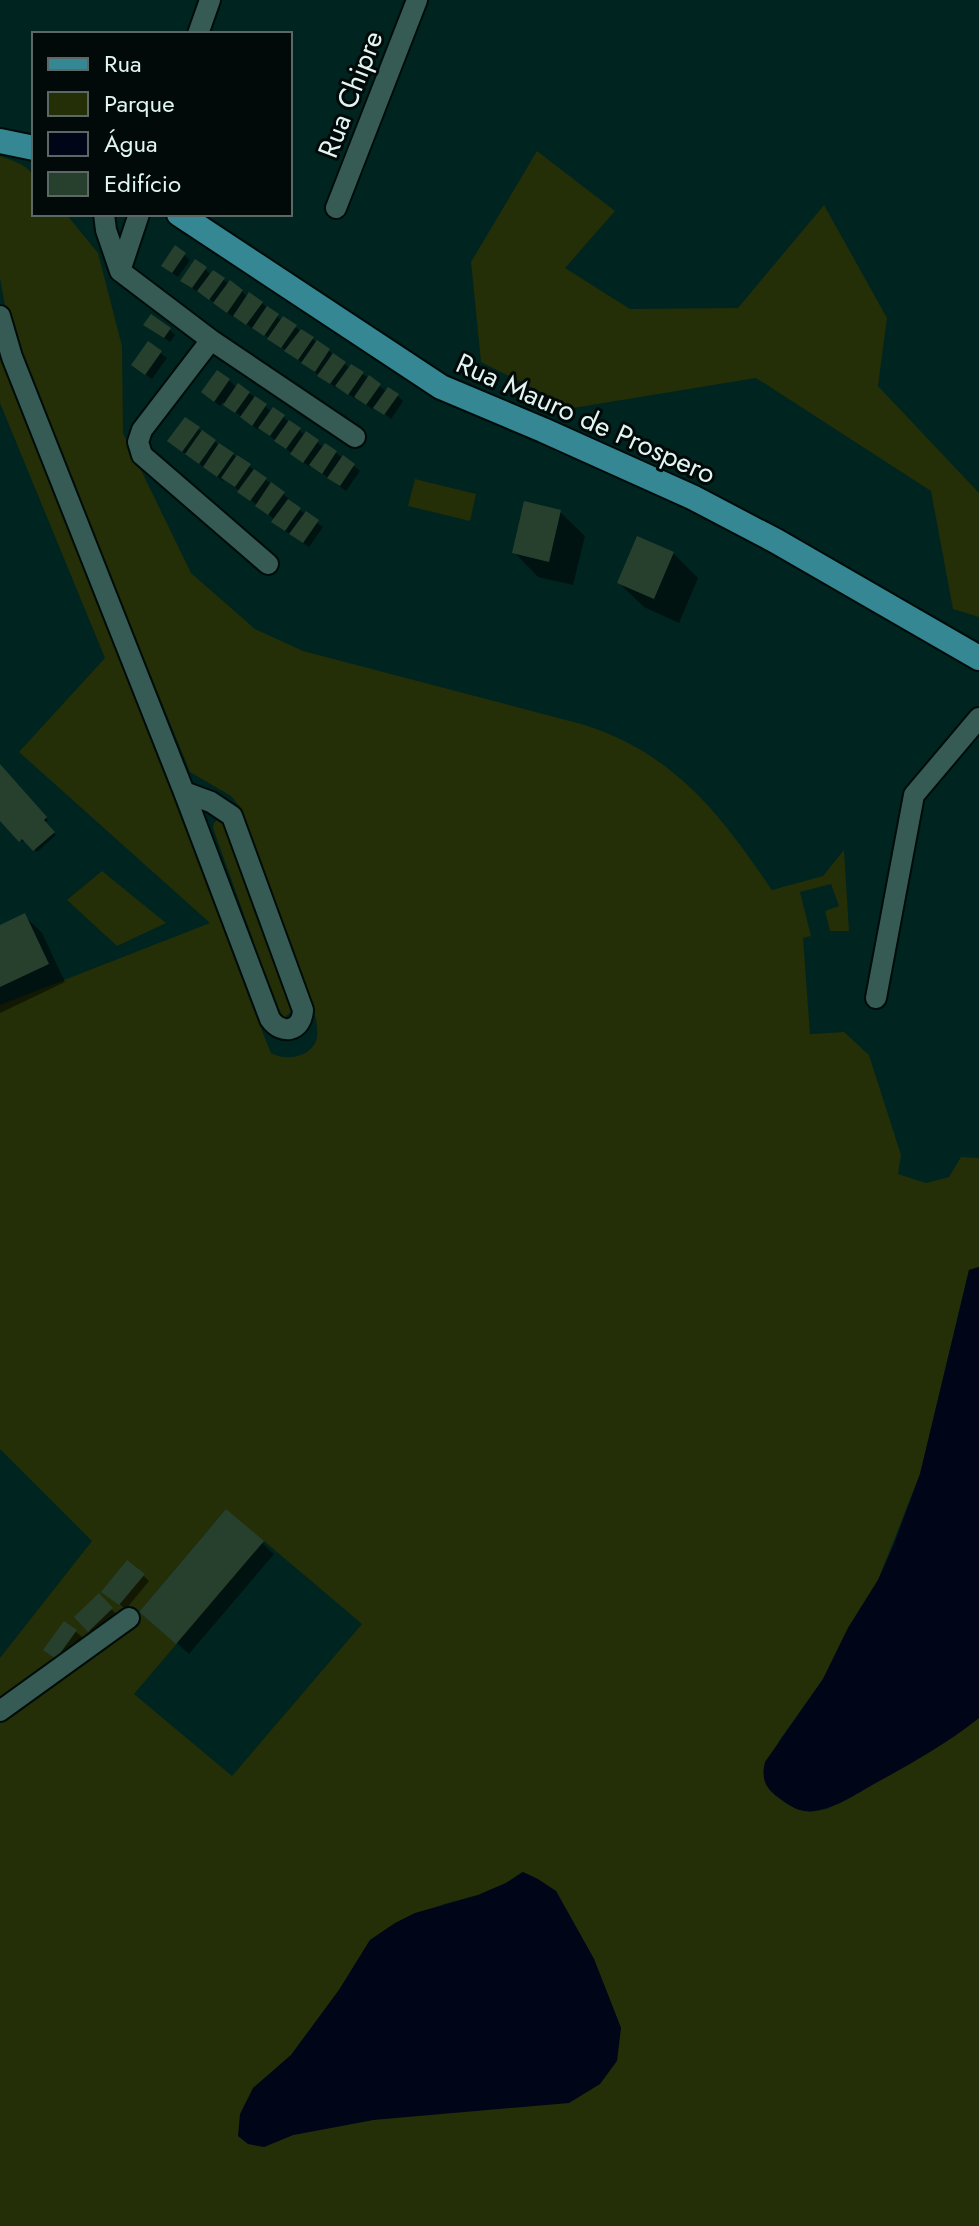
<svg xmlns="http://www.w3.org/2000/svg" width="979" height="2226" viewBox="0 0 979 2226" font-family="Jost,sans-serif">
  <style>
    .green { fill: #242e07; fill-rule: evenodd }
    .water { fill: #000518 }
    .shadow { fill: #0007 }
    .building { fill: #27402e }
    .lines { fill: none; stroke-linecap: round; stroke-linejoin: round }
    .minor-casing { stroke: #000c09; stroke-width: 24 }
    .major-casing { stroke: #000c09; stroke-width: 28 }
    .minor { stroke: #365b55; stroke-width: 20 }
    .major { stroke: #358793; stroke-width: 24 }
    .labels { text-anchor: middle; stroke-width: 6; stroke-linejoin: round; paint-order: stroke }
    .street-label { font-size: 28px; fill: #e1f5f1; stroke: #010a09 }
  </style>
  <rect width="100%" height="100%" fill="#002420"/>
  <path class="green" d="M 537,151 L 615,211 L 565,268 L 630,309 L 738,308 L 824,205 L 887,318 L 878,386 L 979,493 L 979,617 L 953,609 L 931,491 L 756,378 L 573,408 L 481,362 L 471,262 Z
    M 0,156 C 41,170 34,174 34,214 L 66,214 L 98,253 L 122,346 L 123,433 L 191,573 L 255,629 L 303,651 L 585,725 C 676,755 720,814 772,890 L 823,876 L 844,850 L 849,931 L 830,931 L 825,911 L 839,906 L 831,884 L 800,892 L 811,936 L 803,938 L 810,1034 L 844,1032 L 869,1055 L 901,1155 L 898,1174 L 926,1183 L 949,1177 L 961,1157 L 979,1158 L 979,1267 L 969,1270 L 920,1474 L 878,1580 L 848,1628 L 823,1679 L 779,1741 L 774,1794 L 796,1809 L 810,1812 L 827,1809 L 910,1764 L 979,1718 L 979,2226 L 0,2226 L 0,1658 L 92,1541 L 0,1449 L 0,1005 L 210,923 L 19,752 L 105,658 L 0,403 L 0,349 L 230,921 L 262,1031 L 271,1053 C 284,1060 304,1059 314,1045 C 319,1038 317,1027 316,1019 L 240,807 L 231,796 L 190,772 L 24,365 L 6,311 L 0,278 ZM 226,1509 L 176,1643 L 139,1612 ZM 264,1541 L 362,1624 L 232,1776 L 134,1694 ZM 522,1872 L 556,1891 L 594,1959 L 621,2028 L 373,2120 L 293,2135 L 264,2147 L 253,2088 L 291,2055 L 339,1990 L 370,1940 L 444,1904 L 478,1895 L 506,1883 Z
    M 415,479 L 476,494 L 470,521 L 408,506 Z
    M 218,819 L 224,821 L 293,1010 L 284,1018 L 279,1013 L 213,828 L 214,823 Z
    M 102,871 L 166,923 L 117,946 L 67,900 Z"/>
  <path class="water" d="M 979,1267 L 979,1718 C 947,1744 910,1764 874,1784 C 856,1794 835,1809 813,1811 C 801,1813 789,1806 779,1798 C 765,1788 761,1779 765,1762 L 823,1679 L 848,1628 L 878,1580 L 894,1544 L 920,1474 L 969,1270 Z
    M 523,1872 L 538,1879 L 556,1891 L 594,1959 L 621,2028 L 617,2061 L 600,2084 L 569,2103 L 373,2120 L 293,2135 L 264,2147 L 248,2144 L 238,2136 L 240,2114 L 253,2088 L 291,2055 L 339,1990 L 370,1940 L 395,1923 L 415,1913 L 478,1895 L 506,1883 Z"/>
  <path class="shadow" d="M 176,248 L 190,260 L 178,277 L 169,271 Z
    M 205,269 L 211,275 L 224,280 L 229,285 L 242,291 L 248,298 L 262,303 L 282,321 L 295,327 L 329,351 L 350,369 L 352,366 L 387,392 L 388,390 L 398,396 L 403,401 L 391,419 L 375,406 L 372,409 L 356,397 L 355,399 L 338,386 L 336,388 L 257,329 L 254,327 L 253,329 L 235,315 L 233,317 L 199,291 L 198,292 L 189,286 Z
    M 169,329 L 175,335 L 170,342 L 152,330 Z
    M 148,344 L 167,358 L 152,379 L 139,370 Z
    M 229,380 L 237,388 L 249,393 L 272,412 L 283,417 L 306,436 L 307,434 L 324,448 L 325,445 L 354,466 L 360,471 L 346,491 L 311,465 L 310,467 L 299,459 L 260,428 L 258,430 L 223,402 L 220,406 L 209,398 Z
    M 198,429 L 220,446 L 249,466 L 283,494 L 289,499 L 287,501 L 323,527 L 309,547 L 279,527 L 275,520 L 225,479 L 223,481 L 176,447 Z
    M 560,512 L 585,536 L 573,585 L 538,577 L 514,552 Z
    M 673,553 L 698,578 L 679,623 L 644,607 L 619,583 Z
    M 0,767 L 48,820 L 44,823 L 56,835 L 37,852 L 26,839 L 23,842 L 0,818 Z
    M 25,916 L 42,933 L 65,982 L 0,1013 L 0,927 Z
    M 262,1543 L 274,1554 L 189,1654 L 151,1620 Z
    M 143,1575 L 149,1581 L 126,1609 L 110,1597 Z
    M 99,1596 L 117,1615 L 95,1636 L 77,1617 Z
    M 65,1623 L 82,1637 L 63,1663 L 51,1655 Z"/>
  <path class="building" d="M 175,245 L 186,253 L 172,273 L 161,266 Z
    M 195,259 L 207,267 L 192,288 L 180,281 Z
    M 213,270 L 225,278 L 209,300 L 197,291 Z
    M 230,280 L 243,290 L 227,313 L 213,303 Z
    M 249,292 L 263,302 L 246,325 L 233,316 Z
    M 267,306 L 279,314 L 264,336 L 252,328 Z
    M 151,314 L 171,328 L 164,338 L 143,325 Z
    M 283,316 L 297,325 L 281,348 L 267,339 Z
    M 301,329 L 314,337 L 298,360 L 284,351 Z
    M 317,340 L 330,349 L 315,372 L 301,363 Z
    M 148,341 L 162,351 L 145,375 L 131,365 Z
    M 333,353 L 346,362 L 330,384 L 317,376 Z
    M 351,364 L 364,372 L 348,395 L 335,386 Z
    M 217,370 L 230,379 L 214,402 L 201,392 Z
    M 369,375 L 381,384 L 366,405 L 354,397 Z
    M 238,383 L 250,392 L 235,413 L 223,405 Z
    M 388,387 L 399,394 L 384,415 L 373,408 Z
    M 255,396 L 267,404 L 252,426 L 240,417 Z
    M 273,407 L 285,415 L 270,436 L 258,428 Z
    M 185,417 L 200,427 L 182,452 L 167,441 Z
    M 289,420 L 301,428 L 286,449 L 274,441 Z
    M 202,430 L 216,440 L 199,464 L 185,454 Z
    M 306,431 L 319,440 L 303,463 L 290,454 Z
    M 219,443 L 234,453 L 217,477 L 203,467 Z
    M 325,443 L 337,451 L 322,474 L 309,465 Z
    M 237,455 L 251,464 L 235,487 L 221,478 Z
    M 343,455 L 355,464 L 340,486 L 327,478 Z
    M 254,469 L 267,478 L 250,501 L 237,492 Z
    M 271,482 L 285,492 L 268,515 L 255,506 Z
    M 288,499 L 301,508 L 285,531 L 271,522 Z
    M 524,501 L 561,510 L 549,562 L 512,553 Z
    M 306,511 L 319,520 L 303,543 L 289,534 Z
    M 637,536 L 674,552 L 654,599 L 617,583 Z
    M 0,764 L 47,817 L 44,820 L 55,832 L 33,851 L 22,839 L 19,842 L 0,821 Z
    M 25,913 L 49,964 L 0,987 L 0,925 Z
    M 226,1509 L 264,1541 L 176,1644 L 139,1612 Z
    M 127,1560 L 145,1574 L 119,1605 L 101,1592 Z
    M 99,1593 L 113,1608 L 88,1632 L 74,1617 Z
    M 64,1621 L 77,1630 L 56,1659 L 43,1650 Z"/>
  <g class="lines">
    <g class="minor-casing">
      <path id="minor" d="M 198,34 L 210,0
        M 336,208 L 417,0
        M 104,214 L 106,230 L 120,271 L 211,340 L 355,437
        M 120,271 L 139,214
        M 0,316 L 12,357 L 184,792 L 270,1019 C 282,1036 302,1031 303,1010 L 232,816 L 211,802 L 184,792
        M 211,340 L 142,430 L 138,442 L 142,455 L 268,564
        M 876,998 L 914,795 L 979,718
        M 0,1711 L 129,1618"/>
    </g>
    <g class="major-casing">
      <path id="major" d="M 0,141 L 34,148
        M 179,214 L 441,387 L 543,430 L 692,497 L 776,541 L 979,658"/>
    </g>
    <use href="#minor" class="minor"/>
    <use href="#major" class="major"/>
  </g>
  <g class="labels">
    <g class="street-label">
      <text transform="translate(350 94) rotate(-69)" y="10">Rua Chipre</text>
      <text transform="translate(586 418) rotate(24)" y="10">Rua Mauro de Prospero</text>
    </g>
  </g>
  <rect x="32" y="32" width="260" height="184" fill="#010a09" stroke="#5b6866" stroke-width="2"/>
  <rect x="48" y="58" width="40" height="12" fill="#358793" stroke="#5b6866" stroke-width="2"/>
  <text x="104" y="72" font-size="24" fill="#e1f5f1">Rua</text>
  <rect x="48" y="92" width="40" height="24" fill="#242e07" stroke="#5b6866" stroke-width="2"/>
  <text x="104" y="112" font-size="24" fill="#e1f5f1">Parque</text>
  <rect x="48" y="132" width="40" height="24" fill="#000518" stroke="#5b6866" stroke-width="2"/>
  <text x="104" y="152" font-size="24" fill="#e1f5f1">Água</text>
  <rect x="48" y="172" width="40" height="24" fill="#27402e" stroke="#5b6866" stroke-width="2"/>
  <text x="104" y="192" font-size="24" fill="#e1f5f1">Edifício</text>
</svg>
